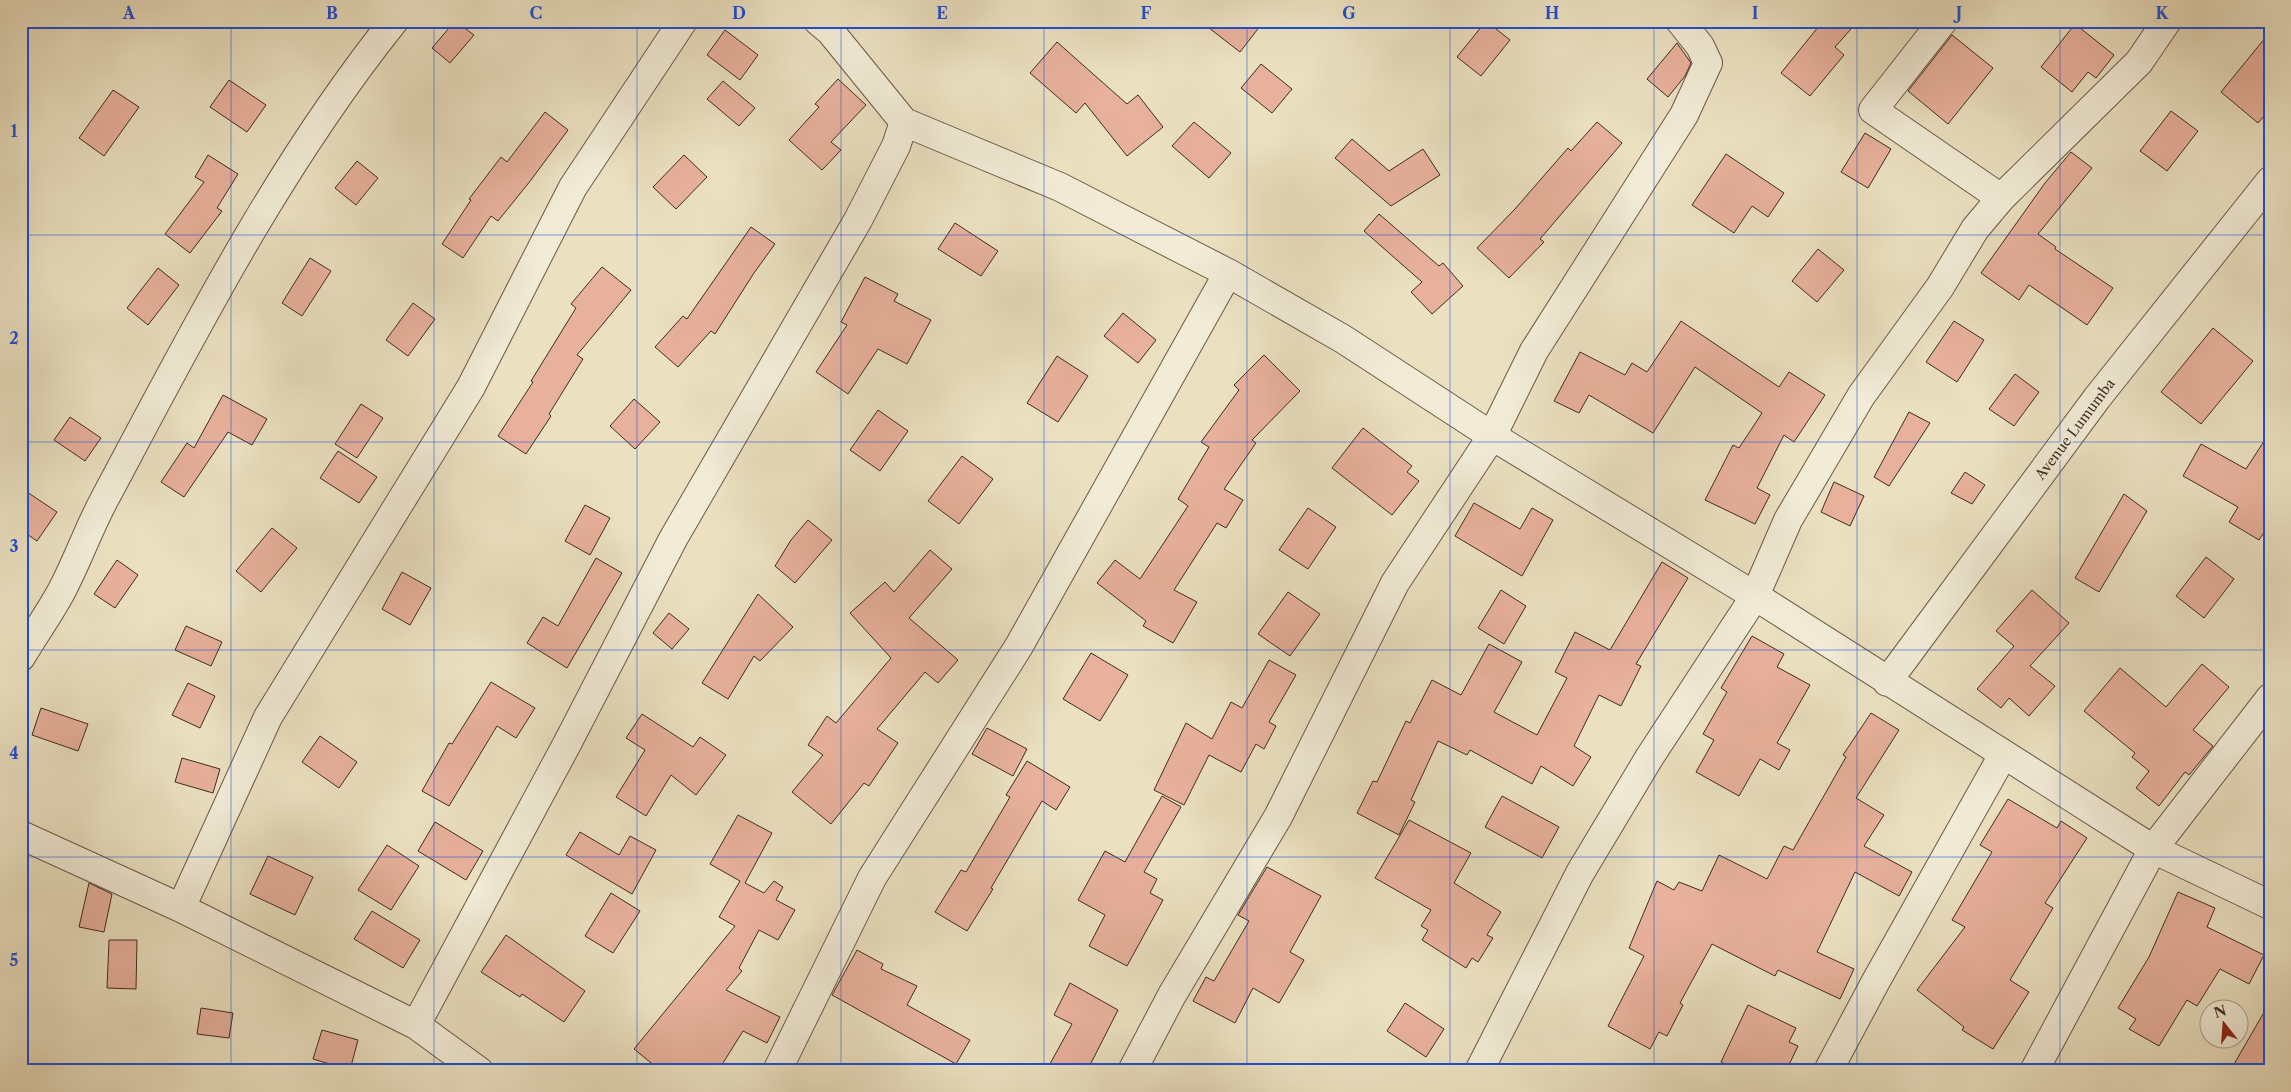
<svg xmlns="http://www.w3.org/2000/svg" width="2291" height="1092" viewBox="0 0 2291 1092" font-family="'Libre Caslon Text',serif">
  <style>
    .building { fill: #e8b19c; stroke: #402b21 }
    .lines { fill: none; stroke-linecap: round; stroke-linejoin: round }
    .minor-casing { stroke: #6b5849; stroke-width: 30 }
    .minor { stroke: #f2ecd7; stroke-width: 28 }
    .grid { fill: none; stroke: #1d4ed8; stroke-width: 1; stroke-opacity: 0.55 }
    .labels { text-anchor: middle; stroke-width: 4; stroke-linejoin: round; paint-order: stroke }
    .street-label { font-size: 14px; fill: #402b21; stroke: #f2ecd7 }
    .neatline { fill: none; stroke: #1d4ed8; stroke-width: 2 }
    .grid-label { font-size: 16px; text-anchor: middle; font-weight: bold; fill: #1d4ed8 }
  </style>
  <rect width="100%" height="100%" fill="#ebe1c1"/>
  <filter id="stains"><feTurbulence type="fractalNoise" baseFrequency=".004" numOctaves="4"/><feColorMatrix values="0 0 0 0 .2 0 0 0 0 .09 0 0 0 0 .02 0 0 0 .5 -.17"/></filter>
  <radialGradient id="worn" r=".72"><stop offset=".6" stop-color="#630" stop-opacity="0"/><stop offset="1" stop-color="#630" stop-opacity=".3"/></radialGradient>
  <path class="building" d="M 455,21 L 474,35 L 450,63 L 432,48 Z
    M 1200,21 L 1264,21 L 1240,52 Z
    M 1486,21 L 1510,40 L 1481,76 L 1457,57 Z
    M 1823,21 L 1858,21 L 1835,47 L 1844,55 L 1810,96 L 1781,73 Z
    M 2075,24 L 2114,55 L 2096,78 L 2088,72 L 2072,92 L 2041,67 Z
    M 725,30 L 758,55 L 740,80 L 707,55 Z
    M 2270,32 L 2270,109 L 2258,123 L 2221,92 Z
    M 1952,35 L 1993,68 L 1948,124 L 1908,91 Z
    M 1057,42 L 1127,104 L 1138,95 L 1163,127 L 1127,156 L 1085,103 L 1076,113 L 1030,73 Z
    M 1677,43 L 1691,63 L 1685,76 L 1668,97 L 1647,79 Z
    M 1261,64 L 1292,89 L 1272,113 L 1241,88 Z
    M 838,79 L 866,105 L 831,142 L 841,150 L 822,170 L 789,140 L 819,107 L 815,104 Z
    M 229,80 L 266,105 L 247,132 L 210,107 Z
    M 723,81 L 755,108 L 739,126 L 707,99 Z
    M 113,90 L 139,107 L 104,156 L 79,138 Z
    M 2171,111 L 2198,131 L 2167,171 L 2140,151 Z
    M 545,112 L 568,130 L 531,180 L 498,221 L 491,216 L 463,258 L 442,244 L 471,200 L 469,199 L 501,157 L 507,162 Z
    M 1194,122 L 1231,153 L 1209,178 L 1172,146 Z
    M 1597,122 L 1622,143 L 1540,239 L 1544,242 L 1509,278 L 1477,248 L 1515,209 L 1568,148 L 1571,151 Z
    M 1865,133 L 1891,149 L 1868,188 L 1841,172 Z
    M 1352,139 L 1389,171 L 1423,149 L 1440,175 L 1391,206 L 1335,158 Z
    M 2071,152 L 2092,168 L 2038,234 L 2056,247 L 2055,249 L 2113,288 L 2087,325 L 2029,285 L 2019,300 L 1981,273 L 2045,183 Z
    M 1726,154 L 1784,193 L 1768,217 L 1752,206 L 1734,233 L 1692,205 Z
    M 208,155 L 238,174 L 217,208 L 222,211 L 190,253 L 165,234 L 204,182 L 195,177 Z
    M 684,155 L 707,177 L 676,209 L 653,187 Z
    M 357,161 L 378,178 L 356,205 L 335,188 Z
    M 1379,214 L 1439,266 L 1443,263 L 1463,286 L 1432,314 L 1411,292 L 1422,282 L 1364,231 Z
    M 955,223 L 998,251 L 981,276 L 938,249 Z
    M 751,227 L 775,244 L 754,273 L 715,334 L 711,331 L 678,367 L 655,347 L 683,316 L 687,319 Z
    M 1818,249 L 1844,270 L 1817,302 L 1792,281 Z
    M 310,258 L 331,271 L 302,316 L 282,303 Z
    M 602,267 L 631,290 L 577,355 L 583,359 L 549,414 L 551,416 L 526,454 L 498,436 L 533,382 L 531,381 L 576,308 L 571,304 Z
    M 158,268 L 179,285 L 148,325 L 127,308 Z
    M 865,277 L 898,294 L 894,301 L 931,320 L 907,364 L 878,349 L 848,394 L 816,372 L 847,325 L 841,322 Z
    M 413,303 L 435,319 L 408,356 L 386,340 Z
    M 1123,313 L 1156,340 L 1138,363 L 1104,336 Z
    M 1681,321 L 1779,387 L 1789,372 L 1825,395 L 1794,442 L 1784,435 L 1757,488 L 1770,495 L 1755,524 L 1705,500 L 1733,445 L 1739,448 L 1762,413 L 1695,367 L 1653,433 L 1589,395 L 1579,413 L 1554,401 L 1580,352 L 1625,375 L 1632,363 L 1647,372 Z
    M 1954,321 L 1984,340 L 1957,382 L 1926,362 Z
    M 2213,328 L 2253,361 L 2201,424 L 2161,392 Z
    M 1264,355 L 1300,391 L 1252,440 L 1256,443 L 1224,489 L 1243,500 L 1226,528 L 1217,523 L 1174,590 L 1197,602 L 1173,643 L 1143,626 L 1146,621 L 1097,583 L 1115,560 L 1140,579 L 1188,506 L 1178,499 L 1209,447 L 1201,442 L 1239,390 L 1234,385 Z
    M 1057,356 L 1088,376 L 1058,422 L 1027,403 Z
    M 2015,374 L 2039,392 L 2014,426 L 1989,409 Z
    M 223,395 L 267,419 L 252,445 L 228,432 L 184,497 L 161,482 L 187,443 L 194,448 Z
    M 634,399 L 660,422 L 635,449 L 610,426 Z
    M 361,404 L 383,418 L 357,458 L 335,444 Z
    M 878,410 L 908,431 L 880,471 L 850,450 Z
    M 1909,412 L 1930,423 L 1889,486 L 1874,477 Z
    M 70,417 L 101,438 L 85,461 L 54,440 Z
    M 1363,428 L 1412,466 L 1407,472 L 1419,481 L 1392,515 L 1332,468 Z
    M 2270,432 L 2270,523 L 2259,540 L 2229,522 L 2238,507 L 2183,476 L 2201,444 L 2246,469 Z
    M 338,451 L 377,477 L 359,503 L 320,478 Z
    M 962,456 L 993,479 L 959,524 L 928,501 Z
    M 1965,472 L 1985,485 L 1972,504 L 1951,493 Z
    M 1834,482 L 1864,496 L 1850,526 L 1821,512 Z
    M 21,488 L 57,512 L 37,541 L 21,530 Z
    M 2124,494 L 2147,511 L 2099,592 L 2075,578 Z
    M 1474,503 L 1520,529 L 1532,508 L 1553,520 L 1522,576 L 1455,536 Z
    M 585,505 L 610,518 L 590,555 L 565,541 Z
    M 1308,508 L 1336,527 L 1308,569 L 1279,550 Z
    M 808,520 L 832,540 L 795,583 L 775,566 L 791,540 Z
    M 272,528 L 297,548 L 261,592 L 236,571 Z
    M 930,550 L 952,569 L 909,618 L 958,660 L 938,683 L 925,672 L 877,729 L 898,743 L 869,786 L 864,783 L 831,824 L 792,792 L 823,755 L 808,745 L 827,716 L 836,723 L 891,658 L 850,613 L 885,582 L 894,592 Z
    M 2206,557 L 2234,579 L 2204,618 L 2176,596 Z
    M 596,558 L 622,573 L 567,668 L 527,643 L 543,617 L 558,626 Z
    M 117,560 L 138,575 L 115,608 L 94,594 Z
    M 1662,562 L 1688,578 L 1636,664 L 1641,666 L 1621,706 L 1599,695 L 1574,746 L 1591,757 L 1573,786 L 1541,766 L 1532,784 L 1470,750 L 1467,755 L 1438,741 L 1411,800 L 1415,802 L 1399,835 L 1357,813 L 1373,781 L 1377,782 L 1406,721 L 1410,723 L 1432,680 L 1461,695 L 1489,644 L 1522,662 L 1494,712 L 1537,735 L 1567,678 L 1555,672 L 1575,632 L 1610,650 Z
    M 402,572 L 431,588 L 410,625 L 382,609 Z
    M 1501,590 L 1526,606 L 1504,644 L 1478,628 Z
    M 2032,590 L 2069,623 L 2030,666 L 2055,686 L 2029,716 L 2009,698 L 2001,708 L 1977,689 L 2014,646 L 1996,631 Z
    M 1288,592 L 1320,614 L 1290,656 L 1258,634 Z
    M 758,594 L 793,627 L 760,661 L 754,656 L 728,699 L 702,683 Z
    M 669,613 L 689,629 L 672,649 L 653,633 Z
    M 186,626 L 222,642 L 211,666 L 175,650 Z
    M 1752,636 L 1784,654 L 1777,667 L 1810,685 L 1777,743 L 1790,750 L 1779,770 L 1760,759 L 1739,796 L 1696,772 L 1714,740 L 1703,734 L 1727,692 L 1721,688 Z
    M 1091,653 L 1128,675 L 1100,721 L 1063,699 Z
    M 1269,660 L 1296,675 L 1269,722 L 1276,726 L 1264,749 L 1256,744 L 1241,772 L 1209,755 L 1184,805 L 1154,790 L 1186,723 L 1212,739 L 1231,702 L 1242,708 Z
    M 2202,664 L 2229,687 L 2193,730 L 2213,746 L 2189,775 L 2185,772 L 2159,806 L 2136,788 L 2149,771 L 2132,757 L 2135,753 L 2084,711 L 2120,668 L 2166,707 Z
    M 491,682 L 535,708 L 516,738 L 497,726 L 449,806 L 422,791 L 449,743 L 452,744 Z
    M 188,683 L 215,696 L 200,728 L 172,715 Z
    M 41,708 L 88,724 L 78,751 L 32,735 Z
    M 1871,713 L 1899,730 L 1856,798 L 1884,815 L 1864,846 L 1912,872 L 1899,896 L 1855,872 L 1817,952 L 1854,969 L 1840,999 L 1778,970 L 1775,976 L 1712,944 L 1680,1003 L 1683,1005 L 1667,1036 L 1659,1032 L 1650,1049 L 1608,1026 L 1644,956 L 1629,948 L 1657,881 L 1674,890 L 1679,882 L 1702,891 L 1719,855 L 1767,879 L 1784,846 L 1793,850 L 1846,757 L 1843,755 Z
    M 642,714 L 693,747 L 700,737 L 726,755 L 696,795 L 671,775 L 646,816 L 616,797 L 645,750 L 626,738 Z
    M 987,728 L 1027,749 L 1013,776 L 972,754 Z
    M 320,736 L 357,762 L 339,788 L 302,762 Z
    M 182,758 L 220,769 L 213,793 L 175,782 Z
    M 1027,761 L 1070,787 L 1056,810 L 1042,801 L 991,888 L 993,889 L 967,931 L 935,912 L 961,870 L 966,872 L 1010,797 L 1006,795 Z
    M 1162,796 L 1181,807 L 1144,872 L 1157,879 L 1150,893 L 1163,900 L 1127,966 L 1089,946 L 1105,915 L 1078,900 L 1105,851 L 1125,862 Z
    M 1502,796 L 1559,827 L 1542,858 L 1485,827 Z
    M 2008,799 L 2057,828 L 2061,821 L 2087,838 L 2045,903 L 2053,908 L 2010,980 L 2029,992 L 1993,1049 L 1962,1030 L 1964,1027 L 1917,990 L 1965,927 L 1952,920 L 1992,852 L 1980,845 Z
    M 738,815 L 772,833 L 745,883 L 764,893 L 774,881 L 783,887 L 776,900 L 795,910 L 778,940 L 759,930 L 739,968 L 742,971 L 726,990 L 780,1017 L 767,1043 L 743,1031 L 718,1071 L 661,1071 L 634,1049 L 735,926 L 719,917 L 740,881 L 710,864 Z
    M 1409,820 L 1471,853 L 1454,883 L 1501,912 L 1487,935 L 1493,938 L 1478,962 L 1472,958 L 1466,968 L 1422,940 L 1428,930 L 1421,926 L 1431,910 L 1375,878 Z
    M 435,822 L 483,851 L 466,880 L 418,851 Z
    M 580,832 L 619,855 L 630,836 L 656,850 L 632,894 L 566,855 Z
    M 387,845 L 419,866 L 391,910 L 358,890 Z
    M 268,856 L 313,877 L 295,915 L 250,894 Z
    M 1267,867 L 1321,896 L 1290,952 L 1304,960 L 1279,1003 L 1253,988 L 1235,1023 L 1193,1001 L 1206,977 L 1214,981 L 1249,921 L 1238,915 Z
    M 89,883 L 112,894 L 104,932 L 79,927 Z
    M 2178,892 L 2215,908 L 2207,927 L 2264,955 L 2249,984 L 2220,969 L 2197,1006 L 2187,1000 L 2159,1046 L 2129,1029 L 2136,1019 L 2118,1008 L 2149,957 Z
    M 611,893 L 640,911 L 613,953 L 585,936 Z
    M 372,911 L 420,940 L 403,968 L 354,939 Z
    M 506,935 L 585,991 L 564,1022 L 522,994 L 520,997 L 481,972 Z
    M 109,940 L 137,940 L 136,989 L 107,988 Z
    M 857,950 L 883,964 L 881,969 L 917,986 L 907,1005 L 970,1040 L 956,1064 L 832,995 Z
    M 1070,983 L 1118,1010 L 1087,1071 L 1046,1071 L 1072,1024 L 1054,1015 Z
    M 2270,1002 L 2270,1071 L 2230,1071 Z
    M 1405,1003 L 1444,1029 L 1426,1057 L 1387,1031 Z
    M 1748,1005 L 1796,1028 L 1789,1042 L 1798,1046 L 1786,1071 L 1740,1071 L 1721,1062 Z
    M 201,1008 L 233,1013 L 229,1038 L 197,1034 Z
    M 322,1030 L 358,1040 L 350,1070 L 313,1059 Z"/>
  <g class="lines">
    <g class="minor-casing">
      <path id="minor" d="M 818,21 L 830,31 L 904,122 L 1060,187 L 1228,273 L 1343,339 L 1492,436 L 1755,596 L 2153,849 L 2270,905
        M 1943,21 L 1873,110 L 2001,198
        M 21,657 C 34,635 49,614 61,592 C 77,562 88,530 104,500 C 192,335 277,167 394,21
        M 1887,682 L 2097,398 L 2270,181
        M 21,835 L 181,908 L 416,1025 L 479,1071
        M 181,908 L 268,717 L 471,387 L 573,187 L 683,21
        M 416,1025 L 568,742 L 673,539 L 858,220 L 896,146 L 904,122
        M 777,1071 L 872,878 L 1019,646 L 1228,273
        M 1132,1071 L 1172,995 L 1278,817 L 1395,583 L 1492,436 L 1534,351 L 1684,115 L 1708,63 L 1700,46 L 1680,21
        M 1479,1071 L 1580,873 L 1649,758 L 1755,596 L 1788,520 L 1861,396 L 1940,287 L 1975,229 L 2001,198 L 2139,62 L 2167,21
        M 1828,1071 L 1876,981 L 2003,755
        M 2034,1071 L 2153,849 L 2270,698"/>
    </g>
    <use href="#minor" class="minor"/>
  </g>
  <path class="grid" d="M 231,21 L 231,1071M 434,21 L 434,1071M 637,21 L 637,1071M 841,21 L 841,1071M 1044,21 L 1044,1071M 1247,21 L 1247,1071M 1450,21 L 1450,1071M 1654,21 L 1654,1071M 1857,21 L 1857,1071M 2060,21 L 2060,1071M 21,235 L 2270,235M 21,442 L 2270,442M 21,650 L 2270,650M 21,857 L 2270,857"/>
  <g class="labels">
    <g class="street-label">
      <text transform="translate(2075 429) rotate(-53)" y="5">Avenue Lumumba</text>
    </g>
  </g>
  <rect width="2291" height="1092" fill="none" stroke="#ebe1c1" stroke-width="55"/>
  <g transform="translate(2224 1024) rotate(343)"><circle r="24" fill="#f2ecd7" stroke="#ab9f8e"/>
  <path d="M0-4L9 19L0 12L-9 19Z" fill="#8f2418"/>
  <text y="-8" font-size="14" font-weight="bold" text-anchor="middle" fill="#402b21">N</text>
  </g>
  <rect x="28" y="28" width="2236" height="1036" class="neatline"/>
  <g class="grid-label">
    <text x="129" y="19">A</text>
    <text x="332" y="19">B</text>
    <text x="536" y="19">C</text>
    <text x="739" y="19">D</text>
    <text x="942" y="19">E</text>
    <text x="1146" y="19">F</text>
    <text x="1349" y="19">G</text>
    <text x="1552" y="19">H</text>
    <text x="1755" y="19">I</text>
    <text x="1959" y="19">J</text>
    <text x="2162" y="19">K</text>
    <text x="14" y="137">1</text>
    <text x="14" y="344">2</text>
    <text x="14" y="552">3</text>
    <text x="14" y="759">4</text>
    <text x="14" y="966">5</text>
  </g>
  <rect width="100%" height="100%" filter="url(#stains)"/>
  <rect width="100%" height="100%" fill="url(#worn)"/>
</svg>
